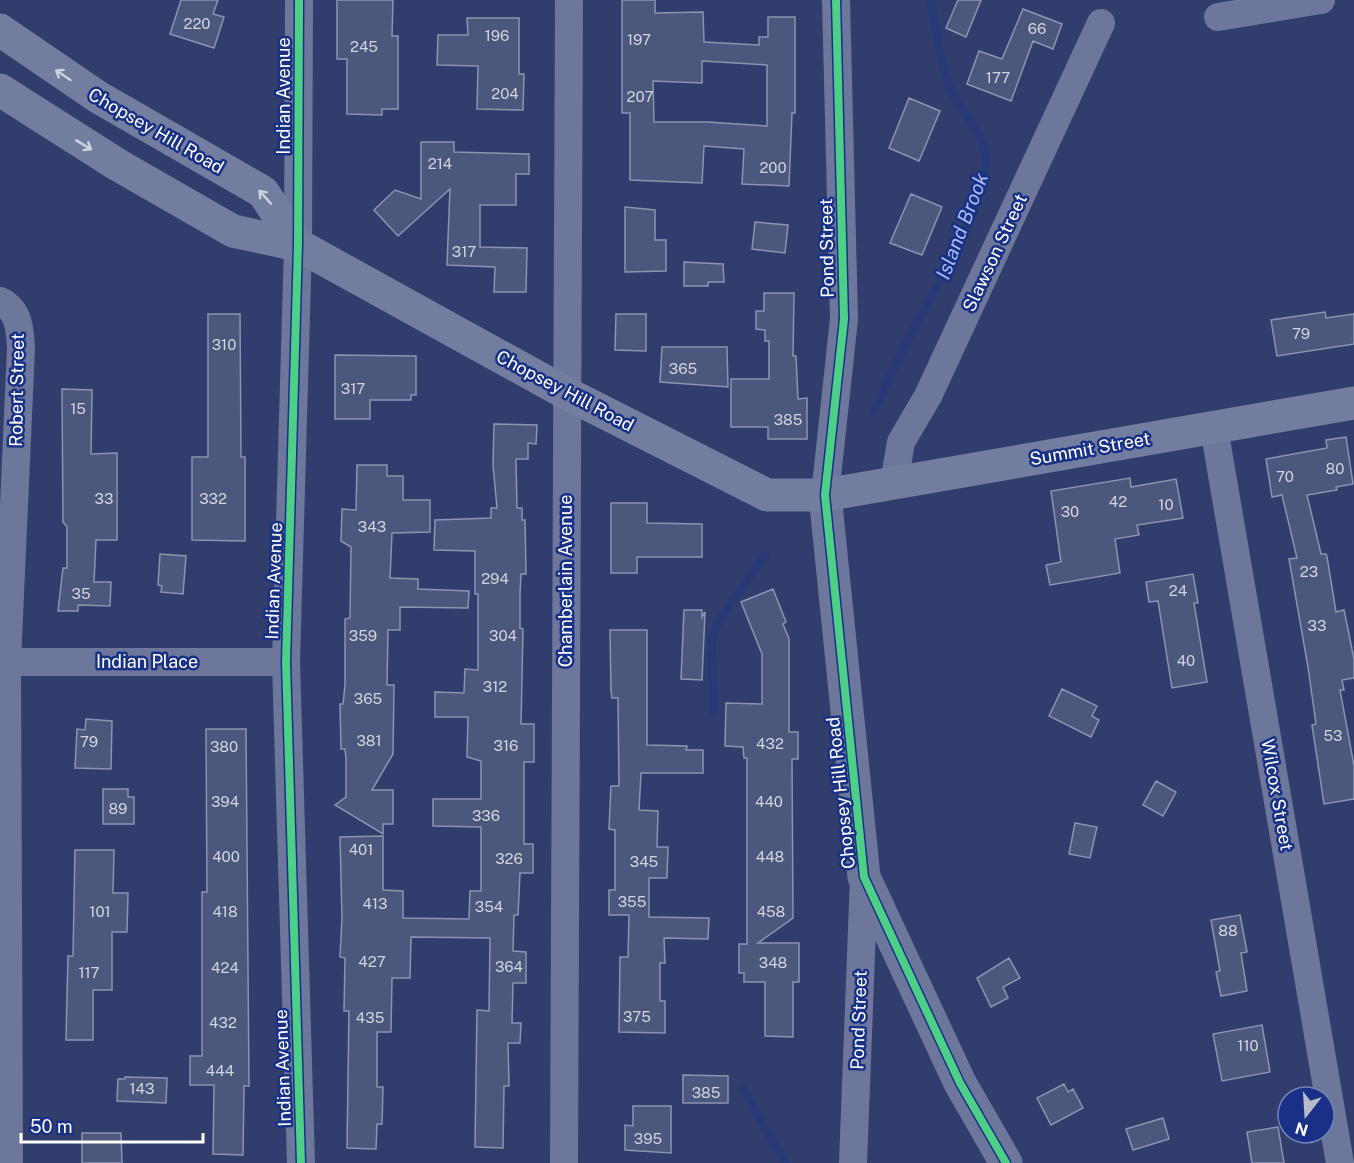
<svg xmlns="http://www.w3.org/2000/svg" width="1354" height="1163" viewBox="0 0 1354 1163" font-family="'Public Sans',sans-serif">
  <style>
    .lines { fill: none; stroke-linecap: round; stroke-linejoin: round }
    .stream { stroke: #273976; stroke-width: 8 }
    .building { fill: #4b577c; stroke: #8b94b1; stroke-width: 1.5; fill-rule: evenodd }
    .minor { stroke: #6d779b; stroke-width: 28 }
    .tertiary { stroke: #6d779b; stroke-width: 33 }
    .secondary { stroke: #727d9f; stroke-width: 33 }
    .cycleway-casing { stroke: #183186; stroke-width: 11 }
    .cycleway { stroke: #4dcf88; stroke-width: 8 }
    .oneway { stroke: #ced2dd }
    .labels { text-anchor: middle; stroke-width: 5; stroke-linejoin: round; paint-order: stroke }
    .number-label { font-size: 15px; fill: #d2d5de }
    .street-label { font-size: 18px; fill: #fff; stroke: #183186 }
    .water-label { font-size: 20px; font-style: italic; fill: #aabcf4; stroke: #183186 }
  </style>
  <rect width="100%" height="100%" fill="#313e6d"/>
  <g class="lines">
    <path class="stream" d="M 875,410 C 887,382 900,355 914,328 C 934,290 996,191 984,149 C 978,127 960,110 951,90 C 940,64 937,33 931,6 L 933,0
      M 713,713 L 712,636 L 721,618 L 765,554
      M 743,1089 L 785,1163"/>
  </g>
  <path class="building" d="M 181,0 L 218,0 L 213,14 L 224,17 L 214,48 L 170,34 Z
    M 337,0 L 393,0 L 392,36 L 398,36 L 398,109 L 382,109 L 382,115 L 347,114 L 347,59 L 337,59 Z
    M 622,0 L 655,0 L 655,13 L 703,12 L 704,42 L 759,45 L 759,37 L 768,37 L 768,17 L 795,17 L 795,113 L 792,113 L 789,186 L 742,184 L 744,149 L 704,146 L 702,183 L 630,180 L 630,113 L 622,113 ZM 702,61 L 767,65 L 767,126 L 707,122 L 654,122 L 653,81 L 702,83 Z
    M 958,0 L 981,0 L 966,37 L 946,28 Z
    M 1023,9 L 1062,24 L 1053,49 L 1033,41 L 1011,101 L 967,84 L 979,51 L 1002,59 Z
    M 467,18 L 519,18 L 519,74 L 524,74 L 523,110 L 477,109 L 478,66 L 437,65 L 438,35 L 468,35 Z
    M 909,98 L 940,111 L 919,161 L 889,148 Z
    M 421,142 L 454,142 L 454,152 L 529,154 L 529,174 L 516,174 L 516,205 L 480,205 L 480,247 L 527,248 L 526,292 L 494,292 L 495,267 L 447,265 L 450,189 L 398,236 L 374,210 L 395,190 L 421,199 Z
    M 911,194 L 942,207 L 922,255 L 890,243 Z
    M 625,207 L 655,210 L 655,240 L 666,240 L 666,271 L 625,272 Z
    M 755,222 L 788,225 L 785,253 L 752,249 Z
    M 684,262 L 723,264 L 724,282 L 708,282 L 708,286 L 684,286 Z
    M 764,293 L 794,293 L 793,356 L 796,356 L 798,399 L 807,398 L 807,439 L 768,439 L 768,427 L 731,427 L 731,379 L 769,379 L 769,341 L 765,341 L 765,330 L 756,329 L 756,311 L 764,311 Z
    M 1325,312 L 1326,318 L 1354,314 L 1354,344 L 1277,356 L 1271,320 Z
    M 208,314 L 240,314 L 241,457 L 245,457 L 245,541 L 192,540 L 192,457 L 208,457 Z
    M 616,314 L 646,314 L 646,351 L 615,350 Z
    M 662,347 L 727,347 L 728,387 L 660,382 Z
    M 335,355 L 416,356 L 416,395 L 411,395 L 411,400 L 370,400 L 370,419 L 335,419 Z
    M 62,389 L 92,390 L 91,454 L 117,453 L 117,540 L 96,540 L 94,582 L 111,582 L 110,606 L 78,605 L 78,611 L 58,611 L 63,568 L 67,568 L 67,527 L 63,522 Z
    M 494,424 L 537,425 L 536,444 L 528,443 L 528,459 L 516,459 L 517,508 L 522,508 L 522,520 L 525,520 L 526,574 L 521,574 L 520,593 L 520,628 L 523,629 L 521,724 L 534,724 L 534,762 L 524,762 L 524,844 L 533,844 L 533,873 L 520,873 L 518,915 L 514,915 L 513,951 L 526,952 L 526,983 L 513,983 L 512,1023 L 521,1023 L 520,1043 L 508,1043 L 509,1086 L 504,1086 L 503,1148 L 475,1147 L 477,1010 L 489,1011 L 490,938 L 411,937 L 410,978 L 392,978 L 391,1032 L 377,1032 L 377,1087 L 383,1087 L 382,1124 L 377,1124 L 376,1149 L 347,1148 L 349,1011 L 344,1011 L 345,958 L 340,957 L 342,918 L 340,837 L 383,836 L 383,890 L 403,891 L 403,918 L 469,919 L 470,891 L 481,891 L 481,827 L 433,826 L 433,799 L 481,799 L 481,761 L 467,757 L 468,717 L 435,717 L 435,692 L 464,693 L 465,669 L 478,670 L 478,594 L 475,594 L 475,551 L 434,550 L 435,520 L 491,518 L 491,508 L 497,508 L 493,465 Z
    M 1346,437 L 1353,484 L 1336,487 L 1337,490 L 1307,495 L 1321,554 L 1326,554 L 1327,557 L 1336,612 L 1344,610 L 1354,659 L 1354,678 L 1342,680 L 1344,690 L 1340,690 L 1354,766 L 1354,799 L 1324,804 L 1312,725 L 1316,724 L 1308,667 L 1289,559 L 1297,558 L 1282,495 L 1272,497 L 1266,459 L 1327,448 L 1326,440 Z
    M 357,465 L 387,465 L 387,476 L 403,476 L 403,500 L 430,500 L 430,532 L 392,533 L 390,578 L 418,579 L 418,589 L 469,591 L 468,608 L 400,607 L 400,630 L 388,630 L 387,685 L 394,685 L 393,754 L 372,790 L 393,790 L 393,824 L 383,824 L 383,834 L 335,805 L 346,797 L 346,759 L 345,749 L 341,749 L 340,704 L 343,704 L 345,685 L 345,619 L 350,618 L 351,547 L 341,541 L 342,509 L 356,510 Z
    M 1130,478 L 1131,487 L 1176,479 L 1183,518 L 1137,525 L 1139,535 L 1115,539 L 1120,573 L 1050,585 L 1046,565 L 1061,562 L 1051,491 Z
    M 611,503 L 647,503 L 647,523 L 702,524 L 702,557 L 637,557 L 637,573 L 611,573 Z
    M 160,554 L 186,556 L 183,594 L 161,592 L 162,586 L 158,585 Z
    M 1193,574 L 1198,603 L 1194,603 L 1207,682 L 1172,688 L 1158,601 L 1149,602 L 1146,582 Z
    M 773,589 L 786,622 L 783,624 L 789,639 L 789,732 L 798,732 L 798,759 L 792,759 L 793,918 L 758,943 L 799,943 L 799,982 L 793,982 L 793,1037 L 765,1036 L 765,982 L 744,982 L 744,973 L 739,973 L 739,944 L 747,944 L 747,758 L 744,758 L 743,747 L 725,746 L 726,703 L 762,704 L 762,654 L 741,602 Z
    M 684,610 L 702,610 L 702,617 L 705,612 L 702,680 L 681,679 Z
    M 610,630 L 647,630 L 647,745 L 687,746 L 686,750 L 703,750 L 703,773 L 641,773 L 639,810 L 658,811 L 657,847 L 668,847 L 667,878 L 649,878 L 649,917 L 709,918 L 708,939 L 664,938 L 665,963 L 660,963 L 660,1001 L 665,1001 L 665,1033 L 619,1032 L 620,957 L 628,957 L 629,915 L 609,915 L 609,890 L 615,890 L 615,830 L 609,829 L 611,786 L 619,786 L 618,698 L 612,698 L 611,691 Z
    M 1062,689 L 1097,706 L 1092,716 L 1099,720 L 1091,737 L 1049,716 Z
    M 86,719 L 112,721 L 111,769 L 75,768 L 77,729 L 85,730 Z
    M 206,729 L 246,729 L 249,1086 L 244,1086 L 243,1155 L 213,1154 L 214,1085 L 190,1085 L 190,1056 L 202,1056 L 202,892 L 207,892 Z
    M 1156,781 L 1176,792 L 1163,816 L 1143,805 Z
    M 103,789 L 128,789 L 128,797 L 134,797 L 134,824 L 103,824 Z
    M 1075,823 L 1097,827 L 1090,858 L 1069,854 Z
    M 75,850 L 114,850 L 113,893 L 128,893 L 127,932 L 112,932 L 112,990 L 93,990 L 93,1040 L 66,1040 L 68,956 L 73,956 Z
    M 1240,915 L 1247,952 L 1241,953 L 1247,991 L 1221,996 L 1216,972 L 1220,971 L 1211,920 Z
    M 1009,958 L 1020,978 L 1003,987 L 1008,998 L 991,1007 L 977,978 Z
    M 1262,1025 L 1270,1072 L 1222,1081 L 1213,1034 Z
    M 683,1075 L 728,1076 L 728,1103 L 683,1103 Z
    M 125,1077 L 167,1078 L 166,1103 L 117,1101 L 118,1079 L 125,1079 Z
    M 1064,1084 L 1068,1092 L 1073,1089 L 1083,1108 L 1051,1125 L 1037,1098 Z
    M 633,1106 L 671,1106 L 671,1153 L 625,1150 L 625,1125 L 633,1126 Z
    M 1163,1118 L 1169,1139 L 1133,1150 L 1126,1129 Z
    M 1278,1127 L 1284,1163 L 1252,1163 L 1247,1132 Z
    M 82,1133 L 121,1133 L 122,1163 L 82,1163 Z"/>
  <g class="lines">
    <path class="minor" d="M 299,0 L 298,245 L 286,662 L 301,1163
      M 1218,17 L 1321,0
      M 0,301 C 19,310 20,329 21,348 L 7,662 L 9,1163
      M 1214,428 L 1340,1163
      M 894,483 L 901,442 L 928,396 L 1101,23
      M 825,495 L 844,319 L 836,0
      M 7,662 L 286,662
      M 564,1163 L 569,0
      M 853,1163 L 864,877"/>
    <path class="tertiary" d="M 825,495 L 864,877 L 960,1083 L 1006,1163"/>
    <path class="secondary" d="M 0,30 L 98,97 L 263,192 L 298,245
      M 0,90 L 118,165 L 233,231 L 298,245 L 566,393 L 767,495 L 825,495 L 1354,403"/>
    <g class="cycleway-casing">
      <path id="cycleway" d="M 299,0 L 298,245 L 286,662 L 301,1163
        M 836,0 L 844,319 L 825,495 L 864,877 L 960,1083 L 1006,1163"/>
    </g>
    <use href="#cycleway" class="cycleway"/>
  </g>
  <defs><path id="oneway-shaft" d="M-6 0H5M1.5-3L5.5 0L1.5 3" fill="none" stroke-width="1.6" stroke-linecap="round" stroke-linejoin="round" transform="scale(1.5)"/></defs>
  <g class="oneway">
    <use href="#oneway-shaft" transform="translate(63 75) rotate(-146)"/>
    <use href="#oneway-shaft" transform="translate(84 145) rotate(31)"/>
    <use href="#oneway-shaft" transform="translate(265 197) rotate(-132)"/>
  </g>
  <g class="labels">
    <g class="number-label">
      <text x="197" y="29">220</text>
      <text x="1037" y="34">66</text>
      <text x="497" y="41">196</text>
      <text x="639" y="45">197</text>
      <text x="364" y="52">245</text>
      <text x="998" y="83">177</text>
      <text x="505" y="99">204</text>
      <text x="640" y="102">207</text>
      <text x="440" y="169">214</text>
      <text x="773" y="173">200</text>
      <text x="464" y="257">317</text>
      <text x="1301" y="339">79</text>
      <text x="224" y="350">310</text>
      <text x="683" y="374">365</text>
      <text x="353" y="394">317</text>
      <text x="78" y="414">15</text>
      <text x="788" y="425">385</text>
      <text x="1335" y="474">80</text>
      <text x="1285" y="482">70</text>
      <text x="104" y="504">33</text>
      <text x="213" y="504">332</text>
      <text x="1118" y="507">42</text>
      <text x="1166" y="510">10</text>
      <text x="1070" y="517">30</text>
      <text x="372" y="532">343</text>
      <text x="1309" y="577">23</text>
      <text x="495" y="584">294</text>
      <text x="1178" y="596">24</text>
      <text x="81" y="599">35</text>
      <text x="1317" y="631">33</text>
      <text x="363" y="641">359</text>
      <text x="503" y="641">304</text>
      <text x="1186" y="666">40</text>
      <text x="495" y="692">312</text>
      <text x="368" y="704">365</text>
      <text x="1333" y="741">53</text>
      <text x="369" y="746">381</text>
      <text x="89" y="747">79</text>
      <text x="770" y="749">432</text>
      <text x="506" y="751">316</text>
      <text x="224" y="752">380</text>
      <text x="225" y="807">394</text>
      <text x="769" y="807">440</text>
      <text x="118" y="814">89</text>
      <text x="486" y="821">336</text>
      <text x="361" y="855">401</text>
      <text x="226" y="862">400</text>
      <text x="770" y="862">448</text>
      <text x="509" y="864">326</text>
      <text x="644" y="867">345</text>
      <text x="632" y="907">355</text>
      <text x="375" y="909">413</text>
      <text x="489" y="912">354</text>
      <text x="100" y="917">101</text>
      <text x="225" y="917">418</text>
      <text x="771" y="917">458</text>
      <text x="1228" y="936">88</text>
      <text x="372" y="967">427</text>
      <text x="773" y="968">348</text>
      <text x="509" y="972">364</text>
      <text x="225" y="973">424</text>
      <text x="89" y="978">117</text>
      <text x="637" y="1022">375</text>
      <text x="370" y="1023">435</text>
      <text x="223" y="1028">432</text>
      <text x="1248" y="1051">110</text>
      <text x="220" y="1076">444</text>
      <text x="142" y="1094">143</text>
      <text x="706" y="1098">385</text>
      <text x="648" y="1144">395</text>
    </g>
    <g class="street-label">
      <text transform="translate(284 96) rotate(-90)" y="6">Indian Avenue</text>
      <text transform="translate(156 131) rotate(30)" y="6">Chopsey Hill Road</text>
      <text transform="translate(827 248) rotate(-91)" y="6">Pond Street</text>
      <text transform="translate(995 253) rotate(-65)" y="6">Slawson Street</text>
      <text transform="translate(17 390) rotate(-89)" y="6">Robert Street</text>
      <text transform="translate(565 391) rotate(28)" y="6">Chopsey Hill Road</text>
      <text transform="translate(1090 449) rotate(-10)" y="6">Summit Street</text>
      <text transform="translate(274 581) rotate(-88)" y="6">Indian Avenue</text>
      <text transform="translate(566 581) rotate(-90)" y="6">Chamberlain Avenue</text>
      <text x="147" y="668">Indian Place</text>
      <text transform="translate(841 793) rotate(-96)" y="6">Chopsey Hill Road</text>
      <text transform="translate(1277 795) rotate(80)" y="6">Wilcox Street</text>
      <text transform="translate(859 1020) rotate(-88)" y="6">Pond Street</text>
      <text transform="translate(283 1068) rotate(-92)" y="6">Indian Avenue</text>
    </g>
    <g class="water-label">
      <text transform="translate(962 226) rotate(-69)" y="7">Island Brook</text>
    </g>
  </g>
  <g transform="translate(1306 1115) rotate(197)"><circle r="28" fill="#183186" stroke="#7483b6" stroke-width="1.5"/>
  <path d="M0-4.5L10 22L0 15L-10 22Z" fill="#b7bbcc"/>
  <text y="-9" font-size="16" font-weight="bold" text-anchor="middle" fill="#ffffff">N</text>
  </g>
  <path d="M21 1133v9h182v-9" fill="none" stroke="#ffffff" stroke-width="3"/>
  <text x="30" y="1133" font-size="18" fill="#ffffff" stroke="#183186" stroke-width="4.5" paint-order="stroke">50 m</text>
</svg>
